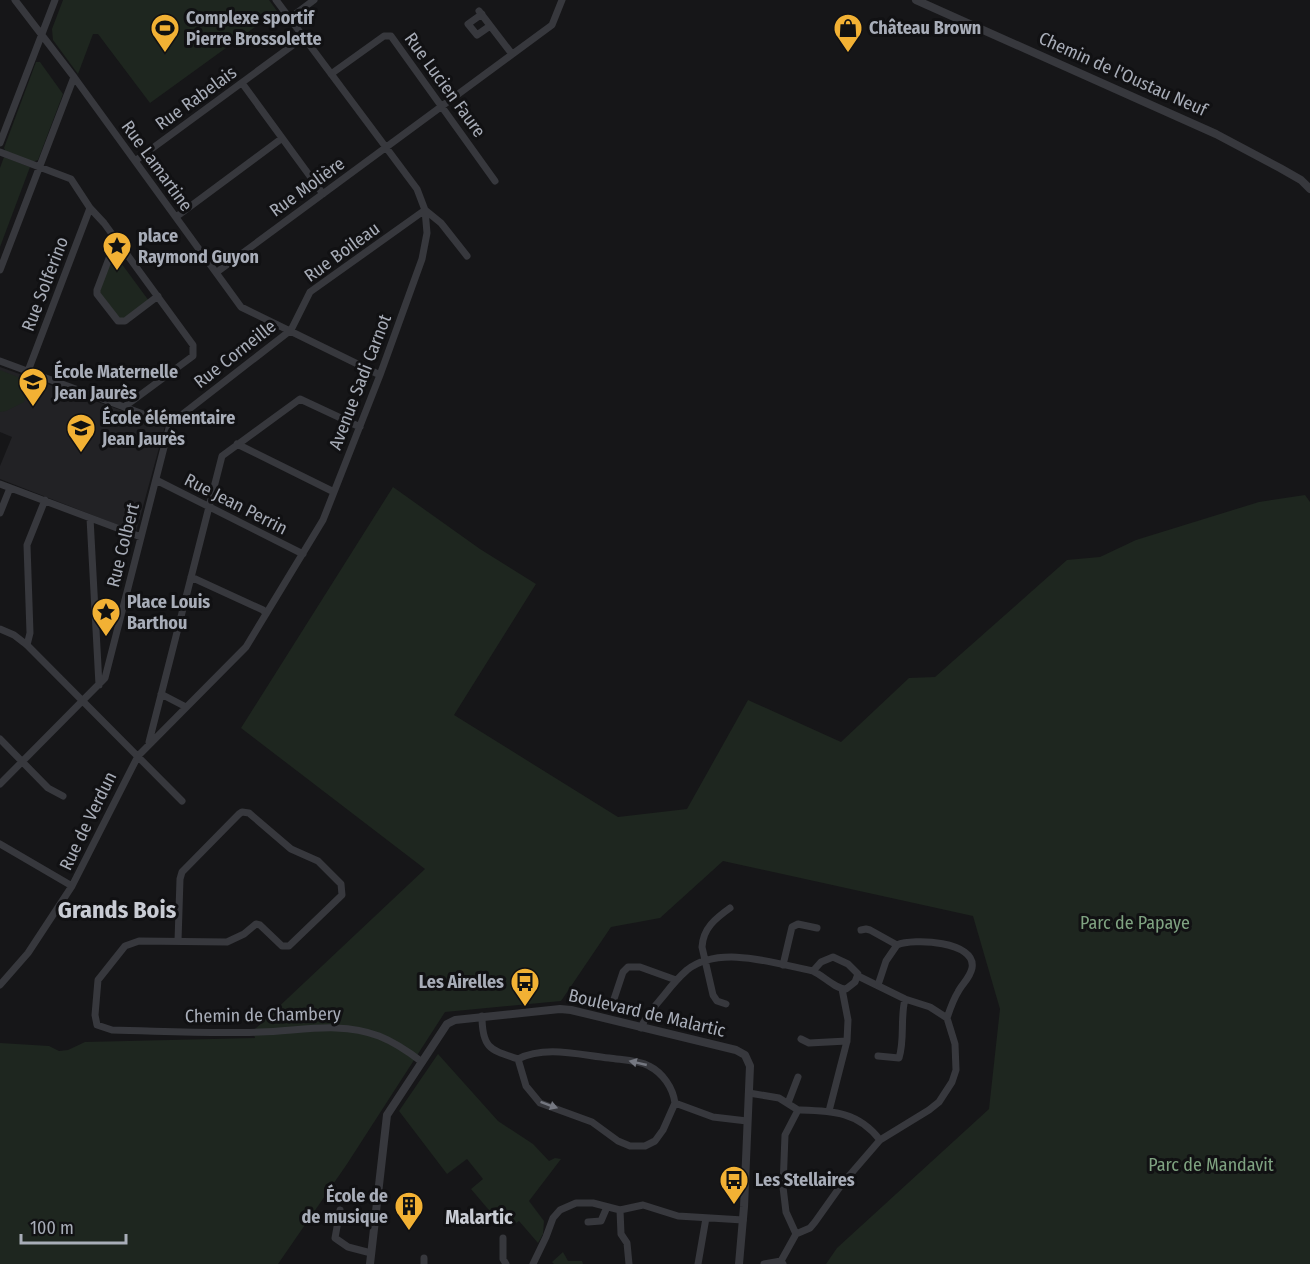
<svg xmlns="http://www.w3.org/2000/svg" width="1310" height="1264" viewBox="0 0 1310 1264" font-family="'Fira Sans Condensed',sans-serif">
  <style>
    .built { fill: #222225 }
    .green { fill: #1e261f }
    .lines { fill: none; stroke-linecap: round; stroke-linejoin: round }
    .minor { stroke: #37383d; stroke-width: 7 }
    .tertiary { stroke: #37383d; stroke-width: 8 }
    .oneway { fill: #757881 }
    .labels { text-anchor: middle; stroke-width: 6; stroke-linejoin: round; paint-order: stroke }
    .poi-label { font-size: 18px; font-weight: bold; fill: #a8adb8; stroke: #111113; text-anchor: start }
    .street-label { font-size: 18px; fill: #a8adb8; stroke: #111113 }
    .park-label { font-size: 18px; fill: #7fa381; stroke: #111113 }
    .neighbourhood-label { font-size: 20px; font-weight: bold; fill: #c9ccd4; stroke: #111113 }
    .district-label { font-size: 24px; font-weight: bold; fill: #c9ccd4; stroke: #111113 }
  </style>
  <rect width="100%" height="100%" fill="#161618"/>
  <path class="built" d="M 0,367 L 165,426 L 136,532 L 0,479 L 0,466 L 12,437 L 0,432 Z"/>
  <path class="green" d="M 63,0 L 269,0 L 277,11 L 150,103 L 98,34 L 93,34 L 78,74 L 53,40 L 52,29 Z
    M 36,62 L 40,62 L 63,94 L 38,160 L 32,162 L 6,152 L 4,148 Z
    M 4,157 L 30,167 L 0,247 L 0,168 Z
    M 113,252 L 149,301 L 121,320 L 99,294 Z
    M 0,370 L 31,382 L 24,402 L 6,411 L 0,412 Z
    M 393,487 L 480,549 L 536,584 L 454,715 L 618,817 L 687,809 L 748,700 L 841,742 L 909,678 L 935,677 L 1067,560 L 1100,557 L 1136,540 L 1259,502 L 1305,495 L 1310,502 L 1310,1264 L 826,1264 L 837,1248 L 989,1109 L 1000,1009 L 973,916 L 723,861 L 660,918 L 611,927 L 561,1001 L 445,1012 L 347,1164 L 278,1264 L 0,1264 L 0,1043 L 49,1046 L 59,1051 L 68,1050 L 85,1042 L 255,1038 L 253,1031 L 425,869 L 241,728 Z
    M 438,1054 L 498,1121 L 533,1144 L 549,1161 L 555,1158 L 561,1159 L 529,1201 L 544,1221 L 543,1234 L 538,1243 L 519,1221 L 513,1225 L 500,1211 L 495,1214 L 488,1209 L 471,1189 L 483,1179 L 467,1159 L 447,1174 L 399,1111 Z
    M 563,1252 L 568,1261 L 582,1261 L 583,1264 L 554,1264 L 552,1262 Z"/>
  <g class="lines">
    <path class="minor" d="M 15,0 L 74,77 L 241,307 L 380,375
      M 479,11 L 512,54
      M 482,14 L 468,24 L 477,35 L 490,26
      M 290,18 L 314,0
      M 331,74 L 384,36 L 391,36 L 495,181
      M 242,83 L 323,194
      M 0,143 L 55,0
      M 0,152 L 71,179 L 90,208 L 104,223 L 193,345 L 193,356 L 124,407
      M 135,161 L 304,37
      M 176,217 L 281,139
      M 116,240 L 97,290 L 97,294 L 118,321 L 125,321 L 158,296
      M 0,270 L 74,77
      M 217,272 L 552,25 L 562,0
      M 0,361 L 170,424
      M 28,371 L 90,208
      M 170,424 L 291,330 L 310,292 L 425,210 L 441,223 L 467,256
      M 237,444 L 334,492
      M 156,480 L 303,554
      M 0,484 L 141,537
      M 0,513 L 10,488
      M 90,518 L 99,685
      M 191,577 L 263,610 L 266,614
      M 0,629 L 14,635 L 27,645 L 182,801
      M 27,645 L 30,633 L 27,545 L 45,500
      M 161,694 L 186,707
      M 0,739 L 48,788 L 63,796
      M 149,742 L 222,456 L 300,399 L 360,427
      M 0,784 L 105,678 L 170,424
      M 0,844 L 72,886
      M 861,930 L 866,929 L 870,930 L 897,945
      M 178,941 L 180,879 L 182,872 L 239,814 L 242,812 L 249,813 L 291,849 L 318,861 L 341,884 L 342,895 L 289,946 L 282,946 L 260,925 L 256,924 L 244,934 L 227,942 L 139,941 L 125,946 L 98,980 L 95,1015 L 97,1025 L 112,1030 C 161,1031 211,1034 260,1032 C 300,1031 340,1021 379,1036 C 394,1042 409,1052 422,1062
      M 833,957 L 848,964 L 858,974 L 855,982 L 846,989 C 835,989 824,976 813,971 L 821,962 Z
      M 783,965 L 792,927 L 798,924 L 817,928
      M 0,985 L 28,953 L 72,886 L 138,756 L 246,647 L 323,520 L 380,375 L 422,259 L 427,233 L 425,210 L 417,189 L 276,0
      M 878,985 L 886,961 L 897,945 C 913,938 977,941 972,968 C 970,978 962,984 958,992 C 953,1000 950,1009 947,1018
      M 613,1002 L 623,972 L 628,967 L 640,967 L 676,980
      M 726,1004 L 717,1001 L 713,995 L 702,947 C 703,928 716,918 730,908
      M 482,1016 C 482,1049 491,1050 518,1059 C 545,1045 580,1055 609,1058 C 622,1060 638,1060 649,1066 C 663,1073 673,1088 675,1103
      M 641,1028 C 645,1016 657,1004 665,994 C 672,985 679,977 687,970 C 720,944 776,964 813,971
      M 801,1039 L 809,1043 L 847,1041
      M 878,1056 L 899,1058 C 905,1039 900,1019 905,999
      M 518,1059 L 526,1086 L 540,1103 L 592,1122 L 618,1141 L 630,1146 L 645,1146 L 655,1141 L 663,1130 L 675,1103
      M 749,1093 L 779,1098 L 798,1110 L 785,1135 L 783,1187 L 786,1212 L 796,1234 L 781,1261 L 783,1264
      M 675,1103 L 713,1117 L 747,1121
      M 788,1103 L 798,1077
      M 798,1110 C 832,1111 858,1111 880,1140
      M 829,1111 L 847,1041 L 848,1020 L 842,989
      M 340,1210 L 335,1238 L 348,1247 L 371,1253
      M 620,1210 L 621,1234 L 627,1243 L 629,1264
      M 588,1222 L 601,1221 L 607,1207
      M 796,1234 L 810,1228 L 815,1222 L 842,1184 L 880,1140 L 929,1110 L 939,1102 L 952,1082 L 956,1070 L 955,1044 L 947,1018 L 930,1007 L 905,999 L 858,976
      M 503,1238 L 503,1259 L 506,1264
      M 424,1258 L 424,1264
      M 533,1264 L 546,1237 L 553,1218 L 560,1210 L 576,1203 L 593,1203 L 620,1210 L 643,1205 L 678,1216 L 743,1220
      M 698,1264 L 706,1218
      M 764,1264 L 781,1261"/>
    <path class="tertiary" d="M 916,0 L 1216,134 L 1280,168 L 1301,180 L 1310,189
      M 370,1264 L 387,1115 L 447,1024 L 455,1020 L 560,1009 L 571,1010 L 736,1050 L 745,1055 L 750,1066 L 744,1207 L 739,1264"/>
  </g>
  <defs><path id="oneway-solid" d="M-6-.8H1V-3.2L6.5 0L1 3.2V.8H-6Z" transform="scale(1.5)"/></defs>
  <g class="oneway">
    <use href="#oneway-solid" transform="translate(638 1063) rotate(-167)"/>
    <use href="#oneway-solid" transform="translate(549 1105) rotate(20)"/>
  </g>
  <defs>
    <g id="stadium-pin" transform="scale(1.5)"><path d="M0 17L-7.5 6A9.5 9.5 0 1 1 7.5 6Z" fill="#f2b134" stroke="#111113"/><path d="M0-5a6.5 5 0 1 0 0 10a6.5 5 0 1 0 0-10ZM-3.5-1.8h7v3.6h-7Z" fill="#111"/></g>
    <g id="shop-pin" transform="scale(1.5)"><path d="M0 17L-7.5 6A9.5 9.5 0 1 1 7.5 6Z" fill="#f2b134" stroke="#111113"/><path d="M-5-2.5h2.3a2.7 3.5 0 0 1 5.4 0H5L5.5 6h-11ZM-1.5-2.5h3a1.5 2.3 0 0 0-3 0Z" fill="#111"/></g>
    <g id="sight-pin" transform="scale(1.5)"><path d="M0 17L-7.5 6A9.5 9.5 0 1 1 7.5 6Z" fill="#f2b134" stroke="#111113"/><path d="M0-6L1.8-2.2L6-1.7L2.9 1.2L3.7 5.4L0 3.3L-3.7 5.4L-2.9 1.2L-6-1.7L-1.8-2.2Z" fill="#111"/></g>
    <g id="school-pin" transform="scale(1.5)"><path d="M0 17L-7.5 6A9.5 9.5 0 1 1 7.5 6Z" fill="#f2b134" stroke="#111113"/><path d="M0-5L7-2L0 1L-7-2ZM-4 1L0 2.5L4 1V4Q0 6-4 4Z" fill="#111"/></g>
    <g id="bus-pin" transform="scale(1.5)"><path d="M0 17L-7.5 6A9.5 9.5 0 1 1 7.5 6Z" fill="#f2b134" stroke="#111113"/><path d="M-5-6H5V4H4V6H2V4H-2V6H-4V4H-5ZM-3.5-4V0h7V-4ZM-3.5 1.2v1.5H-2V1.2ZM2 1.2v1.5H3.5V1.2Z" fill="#111"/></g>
    <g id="building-pin" transform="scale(1.5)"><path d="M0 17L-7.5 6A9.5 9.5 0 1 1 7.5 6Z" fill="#f2b134" stroke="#111113"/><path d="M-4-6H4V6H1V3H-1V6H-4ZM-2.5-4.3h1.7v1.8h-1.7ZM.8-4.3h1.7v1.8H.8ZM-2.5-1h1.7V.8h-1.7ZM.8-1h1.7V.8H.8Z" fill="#111"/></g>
  </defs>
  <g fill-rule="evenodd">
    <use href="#stadium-pin" x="165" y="28"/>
    <use href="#shop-pin" x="848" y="28"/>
    <use href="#sight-pin" x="117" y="246"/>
    <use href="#school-pin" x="33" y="382"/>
    <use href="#school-pin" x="81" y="428"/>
    <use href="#sight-pin" x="106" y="612"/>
    <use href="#bus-pin" x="525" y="982"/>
    <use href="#bus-pin" x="734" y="1180"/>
    <use href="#building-pin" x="409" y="1206"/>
  </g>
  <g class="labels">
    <g class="poi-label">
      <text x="186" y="24">Complexe sportif<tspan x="186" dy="21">Pierre Brossolette</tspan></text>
      <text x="869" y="34">Château Brown</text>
      <text x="138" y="242">place<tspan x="138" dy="21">Raymond Guyon</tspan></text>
      <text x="54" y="378">École Maternelle<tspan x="54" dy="21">Jean Jaurès</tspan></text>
      <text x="102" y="424">École élémentaire<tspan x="102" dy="21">Jean Jaurès</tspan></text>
      <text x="127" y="608">Place Louis<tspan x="127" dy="21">Barthou</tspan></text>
      <text x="504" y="988" text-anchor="end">Les Airelles</text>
      <text x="755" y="1186">Les Stellaires</text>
      <text x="388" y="1202" text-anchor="end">École de<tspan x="388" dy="21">de musique</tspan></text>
    </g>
    <g class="street-label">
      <text transform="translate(1123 74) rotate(24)" y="6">Chemin de l'Oustau Neuf</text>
      <text transform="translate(445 85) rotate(54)" y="6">Rue Lucien Faure</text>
      <text transform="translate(196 98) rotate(-36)" y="6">Rue Rabelais</text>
      <text transform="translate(157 166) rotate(54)" y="6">Rue Lamartine</text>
      <text transform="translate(307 187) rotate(-36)" y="6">Rue Molière</text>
      <text transform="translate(342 252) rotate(-36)" y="6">Rue Boileau</text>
      <text transform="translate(45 284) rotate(-69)" y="6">Rue Solferino</text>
      <text transform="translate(235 354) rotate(-38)" y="6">Rue Corneille</text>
      <text transform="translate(360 382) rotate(-69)" y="6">Avenue Sadi Carnot</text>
      <text transform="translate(236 504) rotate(27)" y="6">Rue Jean Perrin</text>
      <text transform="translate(123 545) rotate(-76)" y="6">Rue Colbert</text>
      <text transform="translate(88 821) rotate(-64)" y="6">Rue de Verdun</text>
      <text transform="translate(647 1013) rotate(13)" y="6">Boulevard de Malartic</text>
      <text transform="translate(263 1015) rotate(-1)" y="6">Chemin de Chambery</text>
    </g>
    <g class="park-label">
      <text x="1135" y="929">Parc de Papaye</text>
      <text x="1211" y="1171">Parc de Mandavit</text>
    </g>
    <g class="neighbourhood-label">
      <text x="479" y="1224">Malartic</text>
    </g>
    <g class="district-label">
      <text x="117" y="918">Grands Bois</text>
    </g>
  </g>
  <path d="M21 1234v9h105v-9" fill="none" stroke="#a8adb8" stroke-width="3"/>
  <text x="30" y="1234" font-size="18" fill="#a8adb8" stroke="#111113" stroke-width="4.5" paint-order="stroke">100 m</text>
</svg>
